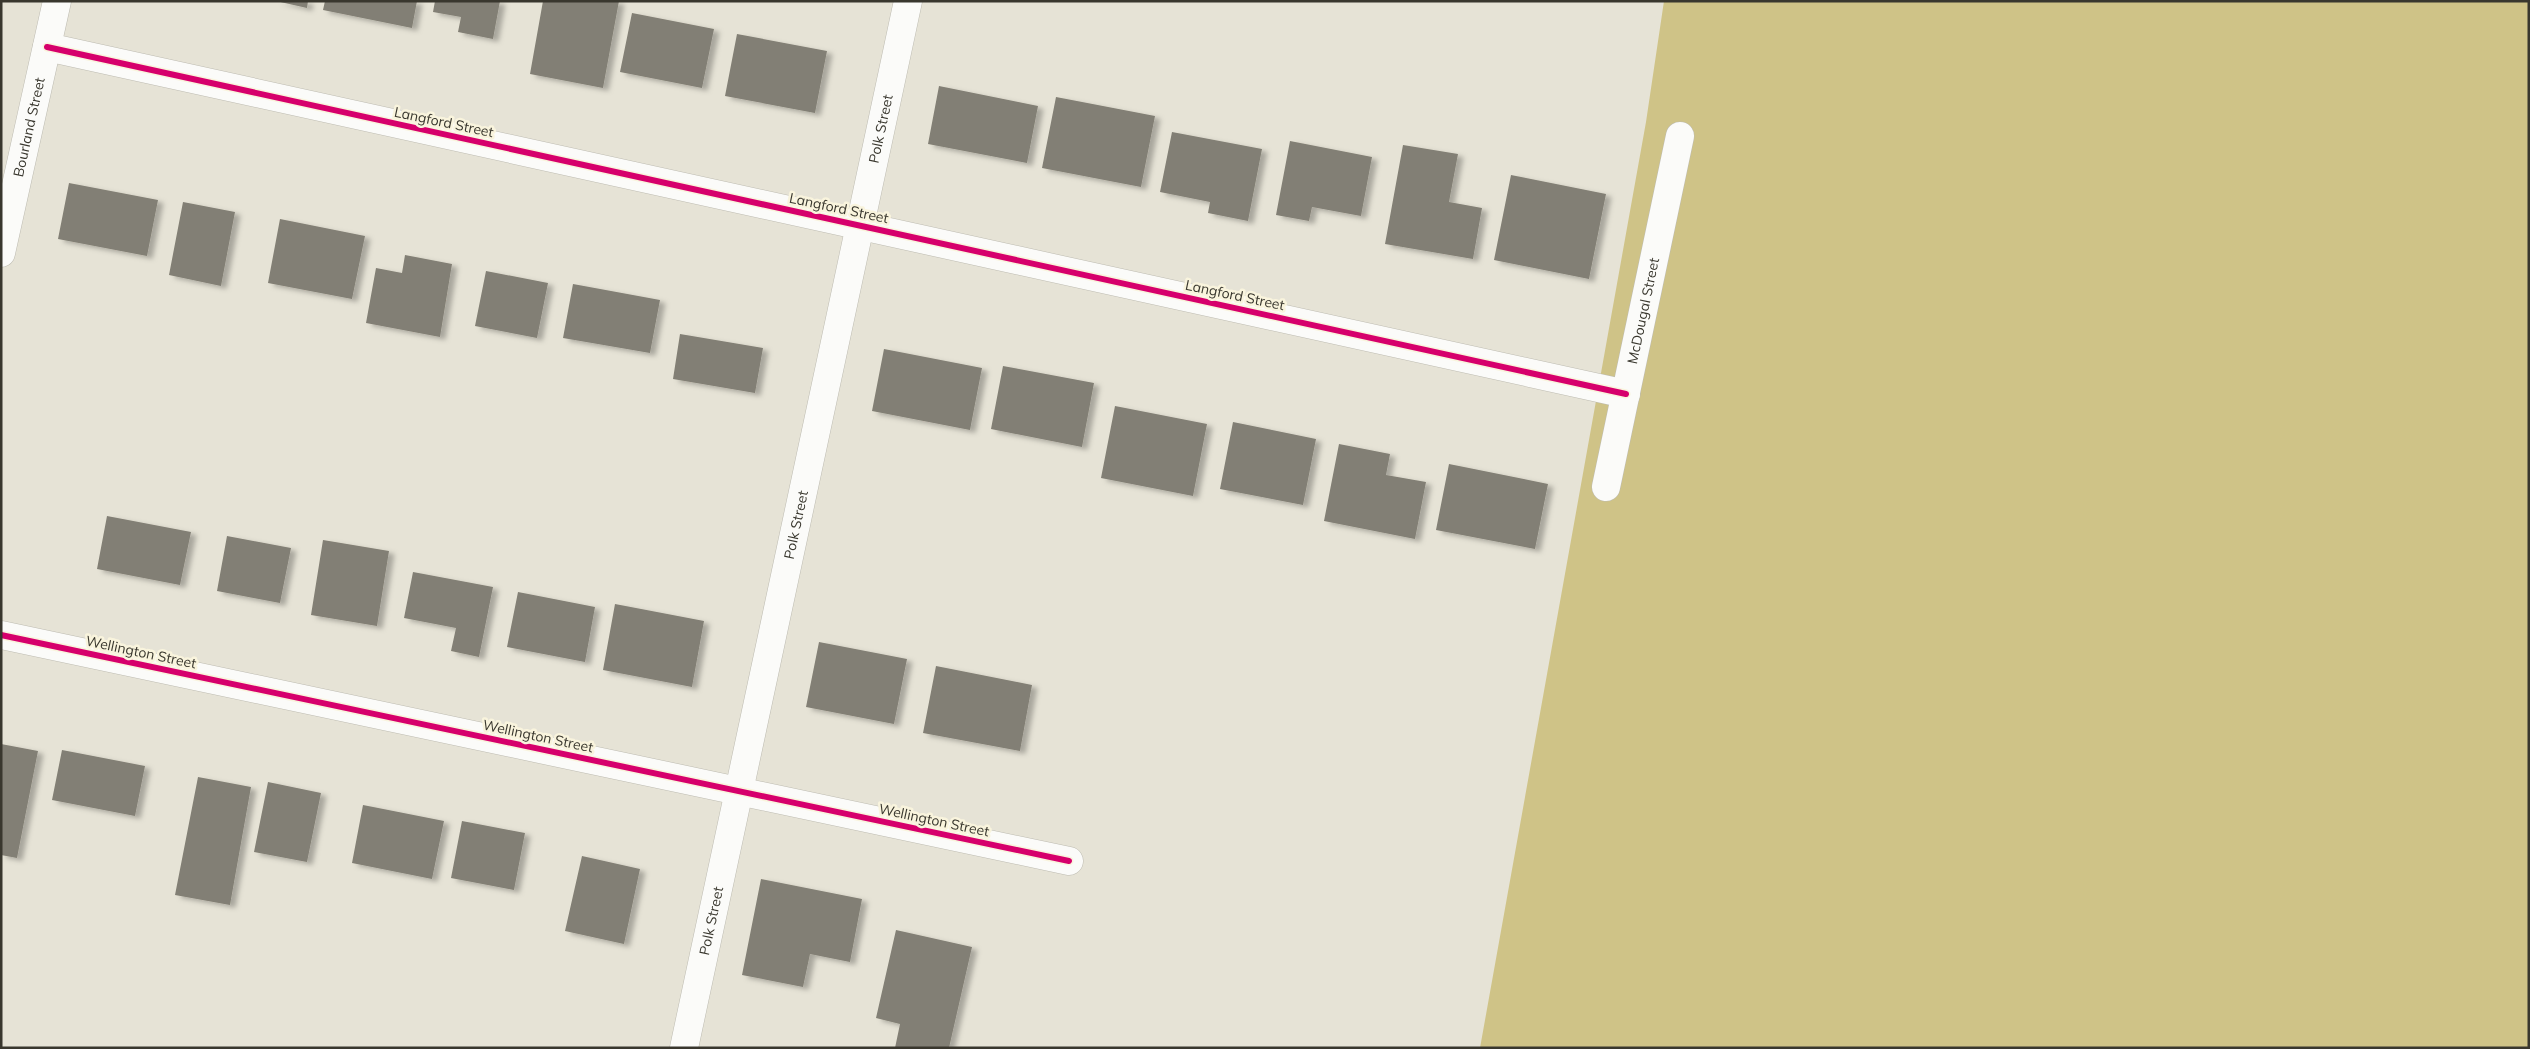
<svg xmlns="http://www.w3.org/2000/svg" width="2530" height="1049" viewBox="0 0 2530 1049" font-family="Mulish,sans-serif">
  <style>
    .forest { fill: #cfc387 }
    .building { fill: #827f74; filter: url(#shadow) }
    .lines { fill: none; stroke-linecap: round; stroke-linejoin: round }
    .street-casing { stroke: #bdbbb1; stroke-width: 29 }
    .street { stroke: #fbfbf9; stroke-width: 28 }
    .cycleway-casing { stroke: #f9f4dd; stroke-width: 9 }
    .cycleway { stroke: #d6006c; stroke-width: 6 }
    .labels { text-anchor: middle; stroke-width: 5; stroke-linejoin: round; paint-order: stroke }
    .street-label { font-size: 14px; fill: #39372e; stroke: #f9f4dd }
  </style>
  <defs>
    <filter id="shadow"><feDropShadow dx="5.5" dy="3" stdDeviation="2.5" flood-color="#0004"/></filter>
  </defs>
  <rect width="100%" height="100%" fill="#e6e3d6"/>
  <path class="forest" d="M 1664,1 L 2529,1 L 2529,1048 L 1480,1048 L 1646,122 Z"/>
  <path class="building" d="M 276,1 L 308,1 L 307,8 Z
    M 325,1 L 417,1 L 412,28 L 323,10 Z
    M 435,1 L 500,1 L 493,39 L 458,32 L 461,17 L 433,12 Z
    M 543,1 L 619,1 L 603,88 L 530,74 Z
    M 632,13 L 714,29 L 702,88 L 620,72 Z
    M 737,34 L 827,51 L 815,113 L 725,96 Z
    M 939,86 L 1038,106 L 1027,163 L 928,144 Z
    M 1056,97 L 1155,116 L 1141,187 L 1042,168 Z
    M 1172,132 L 1262,149 L 1248,221 L 1208,213 L 1210,202 L 1160,192 Z
    M 1290,141 L 1372,157 L 1361,216 L 1312,207 L 1309,221 L 1276,215 Z
    M 1403,145 L 1458,154 L 1449,202 L 1482,208 L 1473,259 L 1385,244 Z
    M 1511,175 L 1606,194 L 1589,279 L 1494,260 Z
    M 69,183 L 158,200 L 147,256 L 58,239 Z
    M 183,202 L 235,212 L 221,286 L 169,275 Z
    M 280,219 L 365,236 L 352,299 L 268,283 Z
    M 405,255 L 452,264 L 440,337 L 366,323 L 376,268 L 402,273 Z
    M 486,271 L 548,283 L 537,338 L 475,326 Z
    M 573,284 L 660,300 L 650,353 L 563,338 Z
    M 680,334 L 763,348 L 755,393 L 673,379 Z
    M 884,349 L 982,368 L 970,430 L 872,411 Z
    M 1003,366 L 1094,383 L 1082,447 L 991,429 Z
    M 1115,406 L 1207,424 L 1193,496 L 1101,478 Z
    M 1233,422 L 1316,439 L 1303,505 L 1220,489 Z
    M 1339,444 L 1390,454 L 1386,475 L 1426,482 L 1415,539 L 1324,521 Z
    M 1449,464 L 1548,484 L 1535,549 L 1436,530 Z
    M 107,516 L 191,532 L 180,585 L 97,569 Z
    M 227,536 L 291,548 L 280,603 L 217,591 Z
    M 323,540 L 389,551 L 377,626 L 311,615 Z
    M 413,572 L 493,587 L 479,657 L 451,651 L 456,628 L 404,618 Z
    M 518,592 L 595,607 L 585,662 L 507,647 Z
    M 615,604 L 704,621 L 692,687 L 603,670 Z
    M 819,642 L 907,659 L 894,724 L 806,707 Z
    M 936,666 L 1032,685 L 1020,751 L 923,733 Z
    M 1,744 L 38,751 L 17,858 L 1,855 Z
    M 62,750 L 145,766 L 135,816 L 52,800 Z
    M 198,777 L 251,787 L 230,905 L 175,895 Z
    M 268,782 L 321,793 L 307,862 L 254,852 Z
    M 363,805 L 444,821 L 432,879 L 352,863 Z
    M 462,821 L 525,833 L 514,890 L 451,878 Z
    M 582,856 L 640,869 L 624,944 L 565,931 Z
    M 761,879 L 862,899 L 850,962 L 810,954 L 803,987 L 742,975 Z
    M 896,930 L 972,947 L 949,1048 L 895,1048 L 900,1024 L 876,1018 Z"/>
  <g class="lines">
    <g class="street-casing">
      <g id="street">
        <path d="M 47,47 L 1626,394"/>
        <path id="s1" d="M 1,253 L 57,1"/>
        <path id="s2" d="M 1606,487 L 1680,136"/>
        <path d="M 1,635 L 1069,861"/>
        <path id="s3" d="M 684,1048 L 908,1"/>
      </g>
    </g>
    <use href="#street" class="street"/>
    <g class="cycleway-casing">
      <path id="cycleway" d="M 47,47 L 1626,394
        M 1,635 L 1069,861"/>
    </g>
    <use href="#cycleway" class="cycleway"/>
  </g>
  <g class="labels">
    <g class="street-label">
      <text transform="translate(444 122) rotate(12)" y="5">Langford Street</text>
      <text dy="5" stroke="none"><textPath href="#s1" startOffset="129">Bourland Street</textPath></text>
      <text dy="5" stroke="none"><textPath href="#s3" startOffset="940">Polk Street</textPath></text>
      <text transform="translate(839 208) rotate(12)" y="5">Langford Street</text>
      <text transform="translate(1235 295) rotate(12)" y="5">Langford Street</text>
      <text dy="5" stroke="none"><textPath href="#s2" startOffset="180">McDougal Street</textPath></text>
      <text dy="5" stroke="none"><textPath href="#s3" startOffset="535">Polk Street</textPath></text>
      <text transform="translate(141 652) rotate(12)" y="5">Wellington Street</text>
      <text transform="translate(538 736) rotate(12)" y="5">Wellington Street</text>
      <text transform="translate(934 820) rotate(12)" y="5">Wellington Street</text>
      <text dy="5" stroke="none"><textPath href="#s3" startOffset="130">Polk Street</textPath></text>
    </g>
  </g>
  <rect width="2530" height="1049" fill="none" stroke="#39372e" stroke-width="5"/>
</svg>
